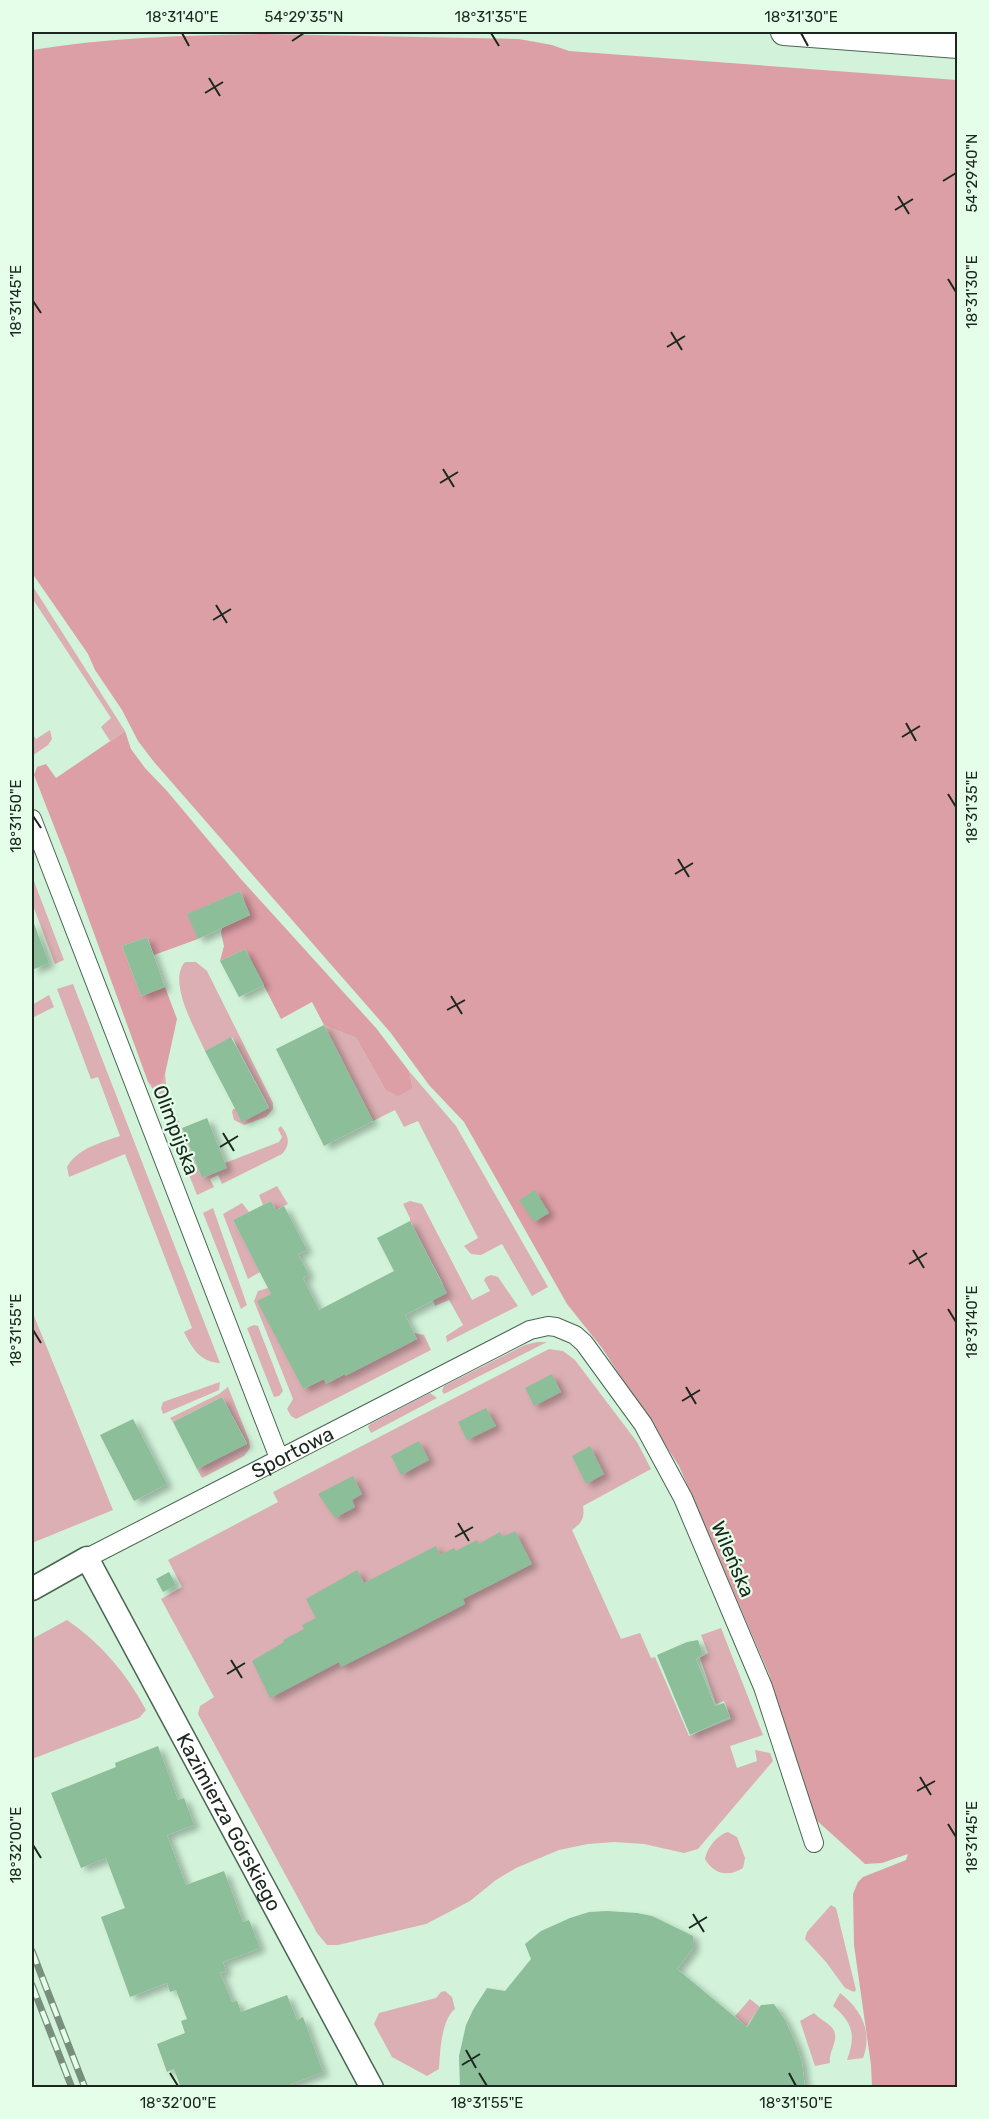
<svg xmlns="http://www.w3.org/2000/svg" width="989" height="2119" viewBox="0 0 989 2119" font-family="Rubik,sans-serif">
  <style>
    .green { fill: #dbafb3 }
    .forest { fill: #dd9fa6 }
    .building { fill: #8bbe99; filter: url(#shadow) }
    .lines { fill: none; stroke-linecap: round; stroke-linejoin: round }
    .minor-casing { stroke: #4a6652; stroke-width: 20 }
    .tertiary-casing { stroke: #4a6652; stroke-width: 25 }
    .secondary-casing { stroke: #4a6652; stroke-width: 28 }
    .minor { stroke: #fff; stroke-width: 18 }
    .tertiary { stroke: #fff; stroke-width: 22 }
    .secondary { stroke: #fff; stroke-width: 26 }
    .rail-casing { stroke: #788f7e; stroke-width: 7 }
    .rail { stroke: #e4feea; stroke-width: 4.5; stroke-dasharray: 14; stroke-linecap: butt }
    .ticks { fill: none; stroke: #1c281f; stroke-width: 2 }
    .labels { text-anchor: middle; stroke-width: 4.5; stroke-linejoin: round; paint-order: stroke }
    .street-label { font-size: 20px; fill: #1c281f; stroke: #e4feea }
    .neatline { fill: none; stroke: #1c281f; stroke-width: 2 }
    .ticks-label { font-size: 15px; text-anchor: middle; fill: #1c281f }
  </style>
  <defs>
    <filter id="shadow"><feDropShadow dx="6" dy="4" stdDeviation="3" flood-color="#0004"/></filter>
  </defs>
  <rect width="100%" height="100%" fill="#d2f3da"/>
  <path class="green" d="M 32,585 L 125,731 L 110,741 L 101,727 L 111,718 L 32,598 Z
    M 50,730 L 52,739 L 48,745 L 32,756 L 32,733 L 36,739 Z
    M 32,876 L 64,960 L 55,964 L 32,903 Z
    M 185,962 L 196,962 L 207,971 L 273,1103 L 273,1109 L 266,1117 L 244,1125 L 234,1120 L 232,1112 L 233,1109 L 269,1107 L 232,1037 L 205,1051 C 196,1030 167,982 185,962 Z
    M 73,984 L 220,1363 C 200,1362 192,1348 184,1332 L 192,1328 L 125,1154 L 69,1177 L 67,1167 C 78,1148 100,1143 120,1136 L 98,1077 L 91,1079 L 57,989 Z
    M 49,995 L 54,1007 L 32,1018 L 32,1005 Z
    M 324,1025 L 356,1038 L 385,1089 L 413,1088 L 409,1071 L 456,1126 L 548,1287 L 532,1296 L 502,1244 L 481,1255 L 471,1254 L 464,1246 L 478,1238 L 418,1121 L 404,1127 L 395,1110 L 373,1121 Z
    M 165,1074 L 167,1093 L 202,1178 L 226,1168 L 225,1163 L 279,1142 L 282,1137 L 278,1129 L 281,1126 C 289,1136 291,1144 282,1154 L 222,1184 L 218,1175 L 210,1179 L 214,1187 L 197,1195 L 158,1097 L 148,1082 L 154,1085 L 160,1083 Z
    M 277,1186 L 288,1204 L 276,1210 L 271,1201 L 263,1205 L 259,1195 Z
    M 410,1201 L 422,1204 L 472,1300 L 490,1291 L 484,1280 L 486,1277 L 491,1275 L 498,1277 L 518,1306 L 447,1342 L 446,1336 L 463,1325 L 449,1300 L 435,1306 L 433,1300 L 443,1284 L 410,1221 L 410,1218 L 403,1204 Z
    M 242,1203 L 249,1212 L 233,1220 L 260,1272 L 248,1279 L 223,1214 Z
    M 213,1208 L 247,1305 L 241,1309 L 203,1213 Z
    M 268,1288 L 271,1294 L 258,1301 L 303,1389 L 324,1379 L 327,1383 L 345,1374 L 346,1375 L 417,1339 L 414,1333 L 424,1335 L 431,1350 L 296,1419 L 291,1416 L 287,1409 L 293,1399 L 254,1301 L 258,1291 Z
    M 32,1311 L 113,1510 L 32,1543 Z
    M 254,1325 L 258,1326 L 283,1391 L 279,1396 L 274,1397 L 247,1328 Z
    M 537,1342 L 547,1342 L 444,1394 L 442,1391 L 444,1386 L 525,1345 Z
    M 549,1349 L 563,1351 L 575,1360 L 637,1442 L 651,1469 L 583,1506 C 585,1519 581,1523 572,1530 L 621,1639 L 640,1633 L 651,1658 L 655,1657 L 689,1736 L 731,1719 L 724,1701 L 716,1704 L 700,1658 L 708,1653 L 701,1635 L 721,1628 L 763,1735 L 730,1746 L 737,1768 L 757,1761 L 755,1750 L 770,1753 L 773,1761 L 698,1849 L 684,1853 L 644,1844 L 614,1842 L 588,1844 L 559,1850 L 516,1868 L 496,1880 L 470,1901 L 426,1924 L 338,1945 L 327,1945 L 317,1933 L 198,1714 L 200,1706 L 214,1697 L 161,1599 L 182,1587 L 168,1560 L 278,1502 L 273,1492 Z
    M 220,1382 L 219,1390 L 163,1414 L 161,1408 L 163,1402 Z
    M 228,1387 L 249,1440 L 250,1448 L 244,1456 L 202,1478 L 197,1469 L 247,1443 L 222,1397 L 173,1422 L 170,1418 L 219,1394 Z
    M 430,1393 L 437,1398 L 371,1433 L 368,1427 L 370,1424 Z
    M 67,1620 C 101,1643 127,1674 146,1710 L 139,1718 L 32,1759 L 32,1639 Z
    M 728,1832 L 737,1837 L 745,1858 L 743,1868 C 729,1877 714,1875 705,1859 C 707,1848 717,1835 728,1832 Z
    M 831,1905 L 836,1908 L 856,1990 L 854,1992 L 845,1988 L 826,1962 L 805,1939 L 807,1932 Z
    M 445,1991 L 452,1997 L 455,2009 C 441,2020 440,2053 439,2069 L 427,2076 L 392,2057 L 374,2024 L 379,2013 L 436,1998 L 441,1992 Z
    M 840,1993 C 861,2009 873,2032 863,2058 L 847,2060 C 856,2035 853,2023 833,2006 Z
    M 750,1999 L 760,2007 L 746,2027 L 735,2016 Z
    M 814,2013 C 819,2019 828,2022 833,2029 C 840,2039 828,2052 830,2063 L 815,2066 L 800,2021 Z"/>
  <path class="forest" d="M 266,34 L 519,39 L 552,45 L 569,51 L 957,80 L 957,2087 L 872,2087 L 871,2065 L 854,1945 L 853,1894 L 858,1882 L 863,1877 L 906,1860 L 908,1854 L 882,1863 L 865,1864 L 814,1818 L 769,1674 L 679,1466 L 602,1348 L 567,1304 L 464,1122 L 429,1085 L 390,1032 L 154,762 L 138,741 L 122,710 L 95,670 L 88,654 L 32,573 L 32,50 C 109,37 187,35 266,34 Z
    M 125,731 L 131,749 L 145,768 L 167,791 L 240,878 L 376,1028 L 409,1071 L 413,1088 L 398,1096 L 385,1089 L 356,1038 L 324,1025 L 312,1002 L 281,1019 L 245,949 L 220,961 L 224,946 L 221,933 L 222,928 L 250,915 L 240,891 L 188,914 L 198,939 L 154,955 L 147,937 L 122,946 L 141,996 L 165,987 L 177,1019 L 165,1074 L 161,1083 L 154,1086 L 148,1082 L 68,862 L 34,775 L 37,767 L 46,764 L 56,778 Z"/>
  <path class="building" d="M 240,891 L 250,915 L 198,939 L 187,914 Z
    M 33,921 L 49,963 L 32,970 L 32,922 Z
    M 147,937 L 165,987 L 141,996 L 122,946 Z
    M 245,949 L 264,985 L 239,997 L 220,961 Z
    M 324,1025 L 373,1121 L 324,1146 L 276,1049 Z
    M 231,1037 L 269,1108 L 242,1122 L 205,1051 Z
    M 207,1118 L 227,1168 L 202,1178 L 182,1128 Z
    M 535,1190 L 549,1213 L 534,1222 L 519,1200 Z
    M 271,1201 L 276,1210 L 284,1206 L 307,1250 L 298,1254 L 309,1275 L 303,1278 L 319,1310 L 394,1271 L 377,1238 L 410,1221 L 447,1293 L 405,1315 L 417,1339 L 345,1376 L 345,1374 L 326,1384 L 324,1379 L 303,1389 L 257,1301 L 271,1294 L 233,1220 Z
    M 552,1374 L 561,1392 L 534,1406 L 525,1388 Z
    M 222,1397 L 247,1444 L 197,1469 L 173,1422 Z
    M 486,1408 L 496,1426 L 467,1440 L 458,1422 Z
    M 133,1419 L 167,1484 L 134,1501 L 100,1435 Z
    M 419,1441 L 429,1460 L 401,1475 L 391,1456 Z
    M 590,1446 L 604,1474 L 586,1484 L 572,1456 Z
    M 353,1476 L 362,1494 L 352,1500 L 355,1507 L 335,1518 L 318,1494 Z
    M 515,1531 L 532,1564 L 463,1599 L 465,1604 L 409,1633 L 341,1667 L 339,1662 L 270,1698 L 252,1661 L 284,1642 L 283,1640 L 304,1629 L 302,1625 L 316,1618 L 306,1599 L 357,1570 L 364,1583 L 436,1546 L 440,1555 L 454,1548 L 456,1551 L 477,1540 L 479,1544 L 500,1532 L 503,1537 Z
    M 169,1572 L 176,1585 L 163,1592 L 156,1579 Z
    M 698,1640 L 703,1655 L 696,1659 L 715,1706 L 724,1703 L 730,1717 L 690,1735 L 657,1655 L 687,1642 Z
    M 158,1746 L 178,1800 L 184,1798 L 194,1825 L 167,1835 L 186,1885 L 224,1871 L 243,1922 L 249,1920 L 260,1948 L 223,1962 L 226,1971 L 220,1973 L 232,2002 L 237,2001 L 241,2012 L 287,1995 L 297,2020 L 303,2017 L 323,2072 L 281,2088 L 181,2088 L 174,2069 L 167,2072 L 157,2044 L 185,2033 L 181,2021 L 187,2019 L 176,1990 L 170,1992 L 167,1983 L 130,1997 L 101,1917 L 125,1908 L 106,1858 L 81,1868 L 51,1793 L 116,1767 L 115,1763 Z
    M 607,1911 L 637,1913 L 652,1916 L 693,1936 L 693,1948 L 677,1969 L 747,2027 L 761,2005 L 774,2004 L 785,2020 L 797,2046 L 802,2063 L 805,2088 L 460,2088 L 459,2056 L 466,2025 L 473,2010 L 487,1988 L 505,1991 L 531,1959 L 525,1944 L 541,1931 L 570,1918 L 589,1912 Z"/>
  <g class="lines">
    <g class="minor-casing">
      <g id="minor">
        <path d="M 32,819 L 279,1458"/>
        <path id="s1" d="M 87,1558 L 530,1330 L 548,1326 L 556,1327 L 575,1335 L 584,1343 L 643,1424 L 683,1498 L 763,1687 L 814,1843"/>
      </g>
    </g>
    <g class="tertiary-casing">
      <g id="tertiary">
        <path id="s2" d="M 32,1589 L 87,1558 L 372,2088"/>
      </g>
    </g>
    <g class="secondary-casing">
      <path id="secondary" d="M 784,32 L 958,45"/>
    </g>
    <use href="#minor" class="minor"/>
    <use href="#tertiary" class="tertiary"/>
    <use href="#secondary" class="secondary"/>
    <g class="rail-casing">
      <path id="rail" d="M 32,1951 L 85,2088
        M 32,1985 L 72,2088"/>
    </g>
    <use href="#rail" class="rail"/>
  </g>
  <path class="ticks" d="M 182,33 L 189,46M 491,33 L 499,46M 801,33 L 808,46M 292,41 L 304,33M 209,78 L 220,96M 205,93 L 223,82M 943,181 L 956,173M 898,196 L 909,214M 895,210 L 913,199M 948,279 L 956,292M 33,301 L 41,313M 671,332 L 682,350M 667,347 L 685,336M 443,469 L 454,487M 440,483 L 458,472M 216,605 L 227,623M 213,620 L 231,609M 906,723 L 916,741M 902,737 L 920,726M 948,794 L 956,807M 33,816 L 41,828M 678,859 L 689,877M 675,874 L 693,863M 451,996 L 462,1014M 447,1010 L 465,1000M 223,1133 L 234,1151M 220,1147 L 238,1136M 913,1250 L 924,1268M 909,1264 L 927,1253M 948,1309 L 956,1322M 33,1330 L 41,1343M 686,1387 L 696,1404M 682,1401 L 700,1390M 458,1523 L 469,1541M 455,1537 L 473,1527M 231,1660 L 242,1678M 227,1674 L 245,1663M 920,1777 L 931,1795M 917,1791 L 935,1781M 948,1824 L 956,1837M 33,1845 L 41,1858M 693,1914 L 704,1932M 689,1928 L 707,1917M 466,2050 L 476,2068M 462,2065 L 480,2054M 170,2073 L 178,2086M 479,2073 L 487,2086M 789,2073 L 796,2086"/>
  <g class="labels">
    <g class="street-label">
      <text transform="translate(176 1130) rotate(69)" y="7">Olimpijska</text>
      <text dy="7" stroke="none"><textPath href="#s1" startOffset="231">Sportowa</textPath></text>
      <text transform="translate(733 1559) rotate(67)" y="7">Wileńska</text>
      <text dy="7" stroke="none"><textPath href="#s2" startOffset="363">Kazimierza Górskiego</textPath></text>
    </g>
  </g>
  <rect width="989" height="2119" fill="none" stroke="#e4feea" stroke-width="66"/>
  <rect x="33" y="33" width="923" height="2053" class="neatline"/>
  <g class="ticks-label">
    <text x="182" y="22">18°31'40"E</text>
    <text x="304" y="22">54°29'35"N</text>
    <text x="491" y="22">18°31'35"E</text>
    <text x="801" y="22">18°31'30"E</text>
    <text transform="translate(972 173) rotate(-90)" y="5">54°29'40"N</text>
    <text transform="translate(972 292) rotate(-90)" y="5">18°31'30"E</text>
    <text transform="translate(16 301) rotate(-90)" y="5">18°31'45"E</text>
    <text transform="translate(972 807) rotate(-90)" y="5">18°31'35"E</text>
    <text transform="translate(16 816) rotate(-90)" y="5">18°31'50"E</text>
    <text transform="translate(972 1322) rotate(-90)" y="5">18°31'40"E</text>
    <text transform="translate(16 1330) rotate(-90)" y="5">18°31'55"E</text>
    <text transform="translate(972 1837) rotate(-90)" y="5">18°31'45"E</text>
    <text transform="translate(16 1845) rotate(-90)" y="5">18°32'00"E</text>
    <text x="178" y="2108">18°32'00"E</text>
    <text x="487" y="2108">18°31'55"E</text>
    <text x="796" y="2108">18°31'50"E</text>
  </g>
</svg>
